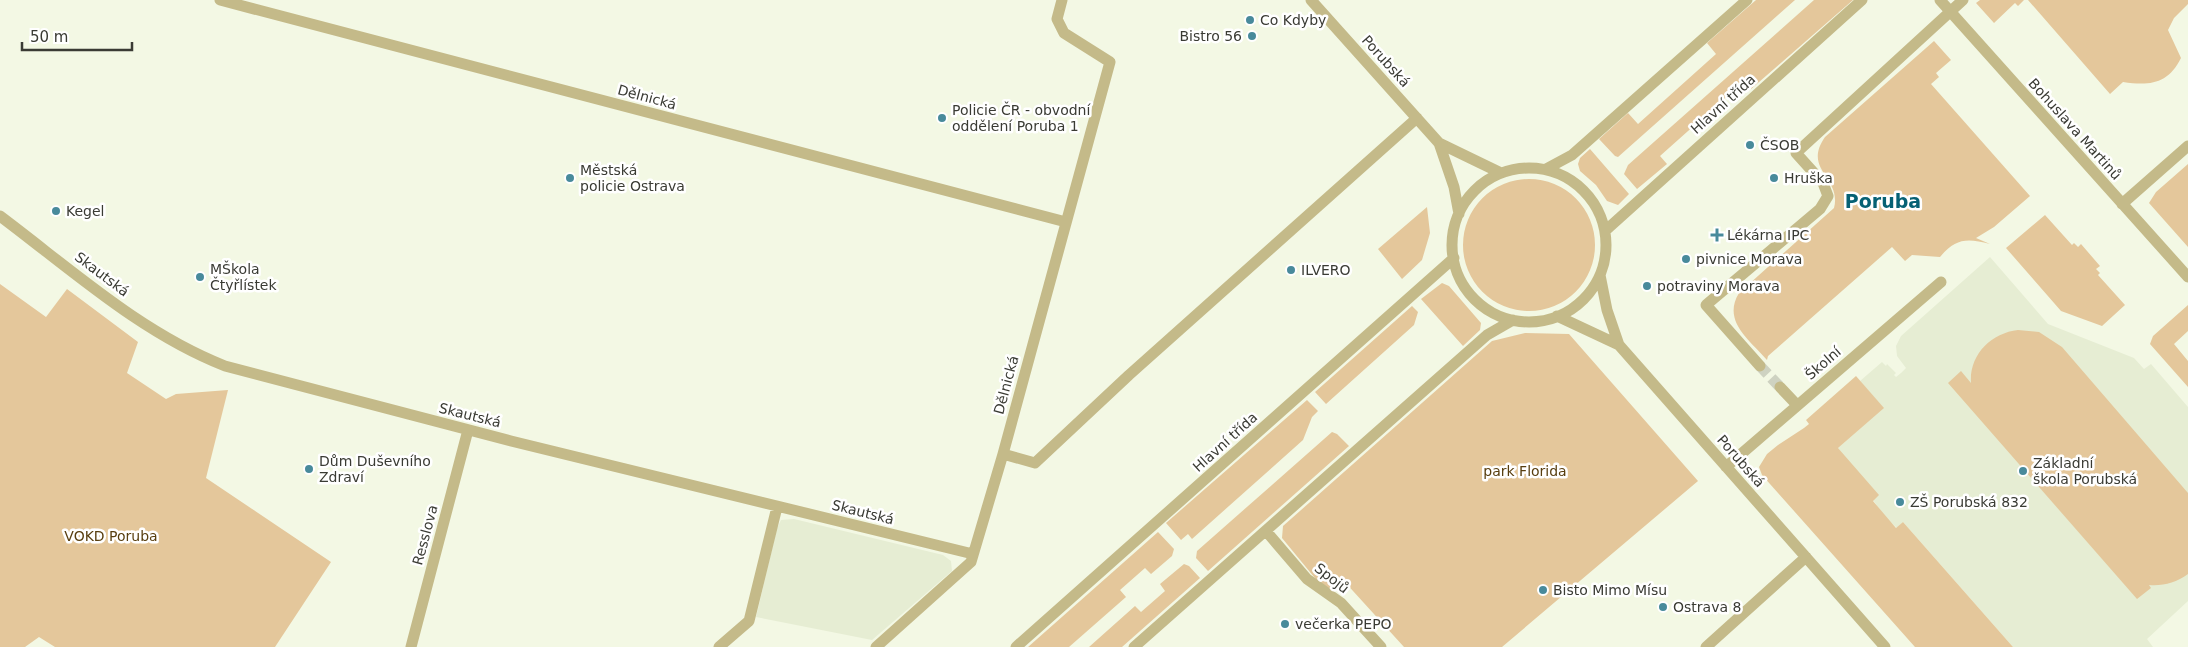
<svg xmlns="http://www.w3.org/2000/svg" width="2188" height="647" viewBox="0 0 2188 647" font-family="'DejaVu Sans',sans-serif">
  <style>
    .built { fill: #e6edd3 }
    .green { fill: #e4c79b }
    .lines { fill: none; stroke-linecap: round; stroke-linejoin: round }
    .minor-tunnel { stroke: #ced2c1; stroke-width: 11; stroke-dasharray: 11 5.5; stroke-linecap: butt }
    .minor { stroke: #c4ba89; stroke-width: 11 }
    .poi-dot { fill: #488a9b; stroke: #fff; stroke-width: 2 }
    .labels { text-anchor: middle; stroke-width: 5; stroke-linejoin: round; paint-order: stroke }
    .poi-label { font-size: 14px; fill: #3a3b34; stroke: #fff; text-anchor: start }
    .street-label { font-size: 14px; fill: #3a3b34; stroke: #fff }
    .park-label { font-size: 14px; fill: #583e0f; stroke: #fff }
    .district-label { font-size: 19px; font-weight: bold; fill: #066174; stroke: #fff }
  </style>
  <rect width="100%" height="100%" fill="#f3f8e4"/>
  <path class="built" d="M 1990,257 L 2048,324 L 2134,358 L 2144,369 L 2151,364 L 2188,407 L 2188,601 L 2147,639 L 2153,647 L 2013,647 L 1903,522 L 1897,528 L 1884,516 L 1838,448 L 1883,408 L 1860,381 L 1882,362 L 1886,366 L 1887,364 L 1896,373 L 1894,375 L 1896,377 L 1901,373 L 1906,368 L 1897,356 L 1896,346 L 1901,336 Z
    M 794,519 L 943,555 L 951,561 L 952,571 L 872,640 L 756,617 L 777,528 L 781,520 Z"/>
  <path class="green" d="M 1756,0 L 1795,0 L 1618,157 L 1615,156 L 1599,139 L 1628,113 L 1638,124 L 1716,54 L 1707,43 Z
    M 1814,0 L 1853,0 L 1751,89 L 1743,82 L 1660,156 L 1667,164 L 1637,189 L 1624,174 L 1628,165 Z
    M 1980,0 L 2024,0 L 2018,6 L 2015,3 L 1994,23 L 1976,3 Z
    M 2028,0 L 2188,0 L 2188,4 L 2174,18 L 2168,30 L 2181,58 C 2168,84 2150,86 2123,82 L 2110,94 Z
    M 1934,41 L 1951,60 L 1936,73 L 1939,77 L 1931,84 L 2030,196 L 1994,227 L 1976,238 L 1990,244 C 1967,238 1956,238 1940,257 L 1912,255 L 1905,261 L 1892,247 L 1768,356 L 1767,360 C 1749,339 1722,321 1739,293 L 1834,208 C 1842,177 1802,170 1825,137 Z
    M 1590,149 L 1629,194 L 1618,205 L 1607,201 L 1596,185 L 1580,171 L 1578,164 L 1580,158 Z
    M 2188,164 L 2188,247 L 2149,203 L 2156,192 Z
    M1463 245a66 66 0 1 1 132 0a66 66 0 1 1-132 0Z
    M 1427,207 L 1430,233 L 1422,260 L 1402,279 L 1378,249 Z
    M 2045,215 L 2072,245 L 2074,243 L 2078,247 L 2081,244 L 2100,266 L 2096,269 L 2100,273 L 2098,275 L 2125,305 L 2102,326 L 2061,311 L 2006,248 Z
    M 1442,283 L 1449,286 L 1481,323 L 1480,330 L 1463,346 L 1421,299 Z
    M 0,284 L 46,317 L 67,289 L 138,342 L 127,373 L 166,399 L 176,394 L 228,390 L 206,478 L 331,562 L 275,647 L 55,647 L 39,637 L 25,647 L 0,647 Z
    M 2188,305 L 2188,331 L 2174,344 L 2188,361 L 2188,387 L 2150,344 L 2153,336 Z
    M 1412,306 L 1418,312 L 1414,325 L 1326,404 L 1315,392 Z
    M 2018,330 L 2039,332 L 2062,347 L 2188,493 L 2188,574 C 2176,583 2163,586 2149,585 L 2151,588 L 2137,599 L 1948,383 L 1961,371 L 1971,383 C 1969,355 1991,333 2018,330 Z
    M 1525,333 L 1569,334 L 1698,481 L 1502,647 L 1404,647 L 1343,580 L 1333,589 L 1329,590 L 1319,583 L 1282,538 L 1283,526 L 1492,341 Z
    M 1856,376 L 1884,408 L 1838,448 L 1879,495 L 1873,501 L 1896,528 L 1903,522 L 2013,647 L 1915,647 L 1762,475 L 1759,467 L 1767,454 L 1778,445 L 1804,428 L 1809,424 L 1806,420 Z
    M 1307,400 L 1318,411 L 1312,417 L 1303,440 L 1192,539 L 1188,534 L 1181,540 L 1166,523 Z
    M 1332,432 L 1337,434 L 1349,446 L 1208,571 L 1196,558 L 1197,551 Z
    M 1158,532 L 1174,549 L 1172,556 L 1151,574 L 1145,568 L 1120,590 L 1126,597 L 1069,647 L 1028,647 Z
    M 1184,564 L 1189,566 L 1200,578 L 1122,647 L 1089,647 L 1135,606 L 1141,612 L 1165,591 L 1160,584 Z"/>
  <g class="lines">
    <path class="minor-tunnel" d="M 1760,366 L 1780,387"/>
    <path class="minor" d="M 220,0 L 1066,222
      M 1311,0 L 1439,143 L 1454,187 L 1459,214
      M 1940,0 L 2188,277
      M 1439,143 L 1501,173
      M1452 245a77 77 0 1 1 154 0a77 77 0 1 1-154 0Z
      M 1546,169 L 1572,155 L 1747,0
      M 2122,204 L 2188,146
      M 0,216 C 72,270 141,333 225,366 L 511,441 L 973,554
      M 1605,231 L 1862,0
      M 1600,275 L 1607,310 L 1619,345
      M 1557,316 L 1619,345 L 1885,647
      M 1760,366 L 1706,305 L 1820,209 L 1828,196 L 1823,183 L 1796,153 L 1963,0
      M 1780,387 L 1797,405
      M 1003,454 L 1035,463 L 1129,375 L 1417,118
      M 1726,467 L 1941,282
      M 1266,531 L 1307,579 L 1341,603 L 1381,647
      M 411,647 L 468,430
      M 719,647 L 749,621 L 777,507
      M 876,647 L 971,562 L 1003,454 L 1110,62 L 1064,33 L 1057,19 L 1062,0
      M 1016,647 L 1454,258
      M 1134,647 L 1487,335 L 1513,320
      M 1706,647 L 1806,557"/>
  </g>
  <g class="poi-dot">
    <circle cx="1250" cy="20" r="5"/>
    <circle cx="1252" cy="36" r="5"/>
    <circle cx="942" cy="118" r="5"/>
    <circle cx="1750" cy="145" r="5"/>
    <circle cx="570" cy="178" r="5"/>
    <circle cx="1774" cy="178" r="5"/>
    <circle cx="56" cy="211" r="5"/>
    <path d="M1714.5 227.5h5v5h5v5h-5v5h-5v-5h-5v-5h5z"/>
    <circle cx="1686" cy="259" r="5"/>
    <circle cx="1291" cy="270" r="5"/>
    <circle cx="200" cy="277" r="5"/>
    <circle cx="1647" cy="286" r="5"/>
    <circle cx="309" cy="469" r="5"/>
    <circle cx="2023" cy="471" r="5"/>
    <circle cx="1900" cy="502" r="5"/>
    <circle cx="1543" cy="590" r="5"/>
    <circle cx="1663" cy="607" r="5"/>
    <circle cx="1285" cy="624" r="5"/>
  </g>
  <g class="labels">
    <g class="poi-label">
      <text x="1260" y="25">Co Kdyby</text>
      <text x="1242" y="41" text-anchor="end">Bistro 56</text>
      <text x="952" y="115">Policie ČR - obvodní<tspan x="952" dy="16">oddělení Poruba 1</tspan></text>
      <text x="1760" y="150">ČSOB</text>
      <text x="580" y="175">Městská<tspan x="580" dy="16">policie Ostrava</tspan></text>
      <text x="1784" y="183">Hruška</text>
      <text x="66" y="216">Kegel</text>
      <text x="1727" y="240">Lékárna IPC</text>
      <text x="1696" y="264">pivnice Morava</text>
      <text x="210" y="274">MŠkola<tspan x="210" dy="16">Čtyřlístek</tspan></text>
      <text x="1301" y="275">ILVERO</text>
      <text x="1657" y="291">potraviny Morava</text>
      <text x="319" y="466">Dům Duševního<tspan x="319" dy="16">Zdraví</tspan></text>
      <text x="2033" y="468">Základní<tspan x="2033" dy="16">škola Porubská</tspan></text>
      <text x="1910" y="507">ZŠ Porubská 832</text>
      <text x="1553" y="595">Bisto Mimo Mísu</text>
      <text x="1673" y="612">Ostrava 8</text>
      <text x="1295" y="629">večerka PEPO</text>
    </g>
    <g class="street-label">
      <text transform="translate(1386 61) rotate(48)" y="5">Porubská</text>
      <text transform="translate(647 97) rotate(15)" y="5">Dělnická</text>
      <text transform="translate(1723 104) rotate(-42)" y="5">Hlavní třída</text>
      <text transform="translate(2075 129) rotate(48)" y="5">Bohuslava Martinů</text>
      <text transform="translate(102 274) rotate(37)" y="5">Skautská</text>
      <text transform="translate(1823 363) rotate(-41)" y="5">Školní</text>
      <text transform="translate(1006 385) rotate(-75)" y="5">Dělnická</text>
      <text transform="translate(470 415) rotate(14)" y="5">Skautská</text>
      <text transform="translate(1225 442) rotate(-42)" y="5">Hlavní třída</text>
      <text transform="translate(1741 461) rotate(49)" y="5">Porubská</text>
      <text transform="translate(863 512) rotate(14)" y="5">Skautská</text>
      <text transform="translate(425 535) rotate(-75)" y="5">Resslova</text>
      <text transform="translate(1332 578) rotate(38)" y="5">Spojů</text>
    </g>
    <g class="park-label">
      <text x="1525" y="476">park Florida</text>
      <text x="111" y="541">VOKD Poruba</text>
    </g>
    <g class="district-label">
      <text x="1883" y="208">Poruba</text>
    </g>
  </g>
  <path d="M22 42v8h110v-8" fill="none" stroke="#3a3b34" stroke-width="2.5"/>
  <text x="30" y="42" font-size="15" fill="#3a3b34" stroke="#ffffff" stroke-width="4" paint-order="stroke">50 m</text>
</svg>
